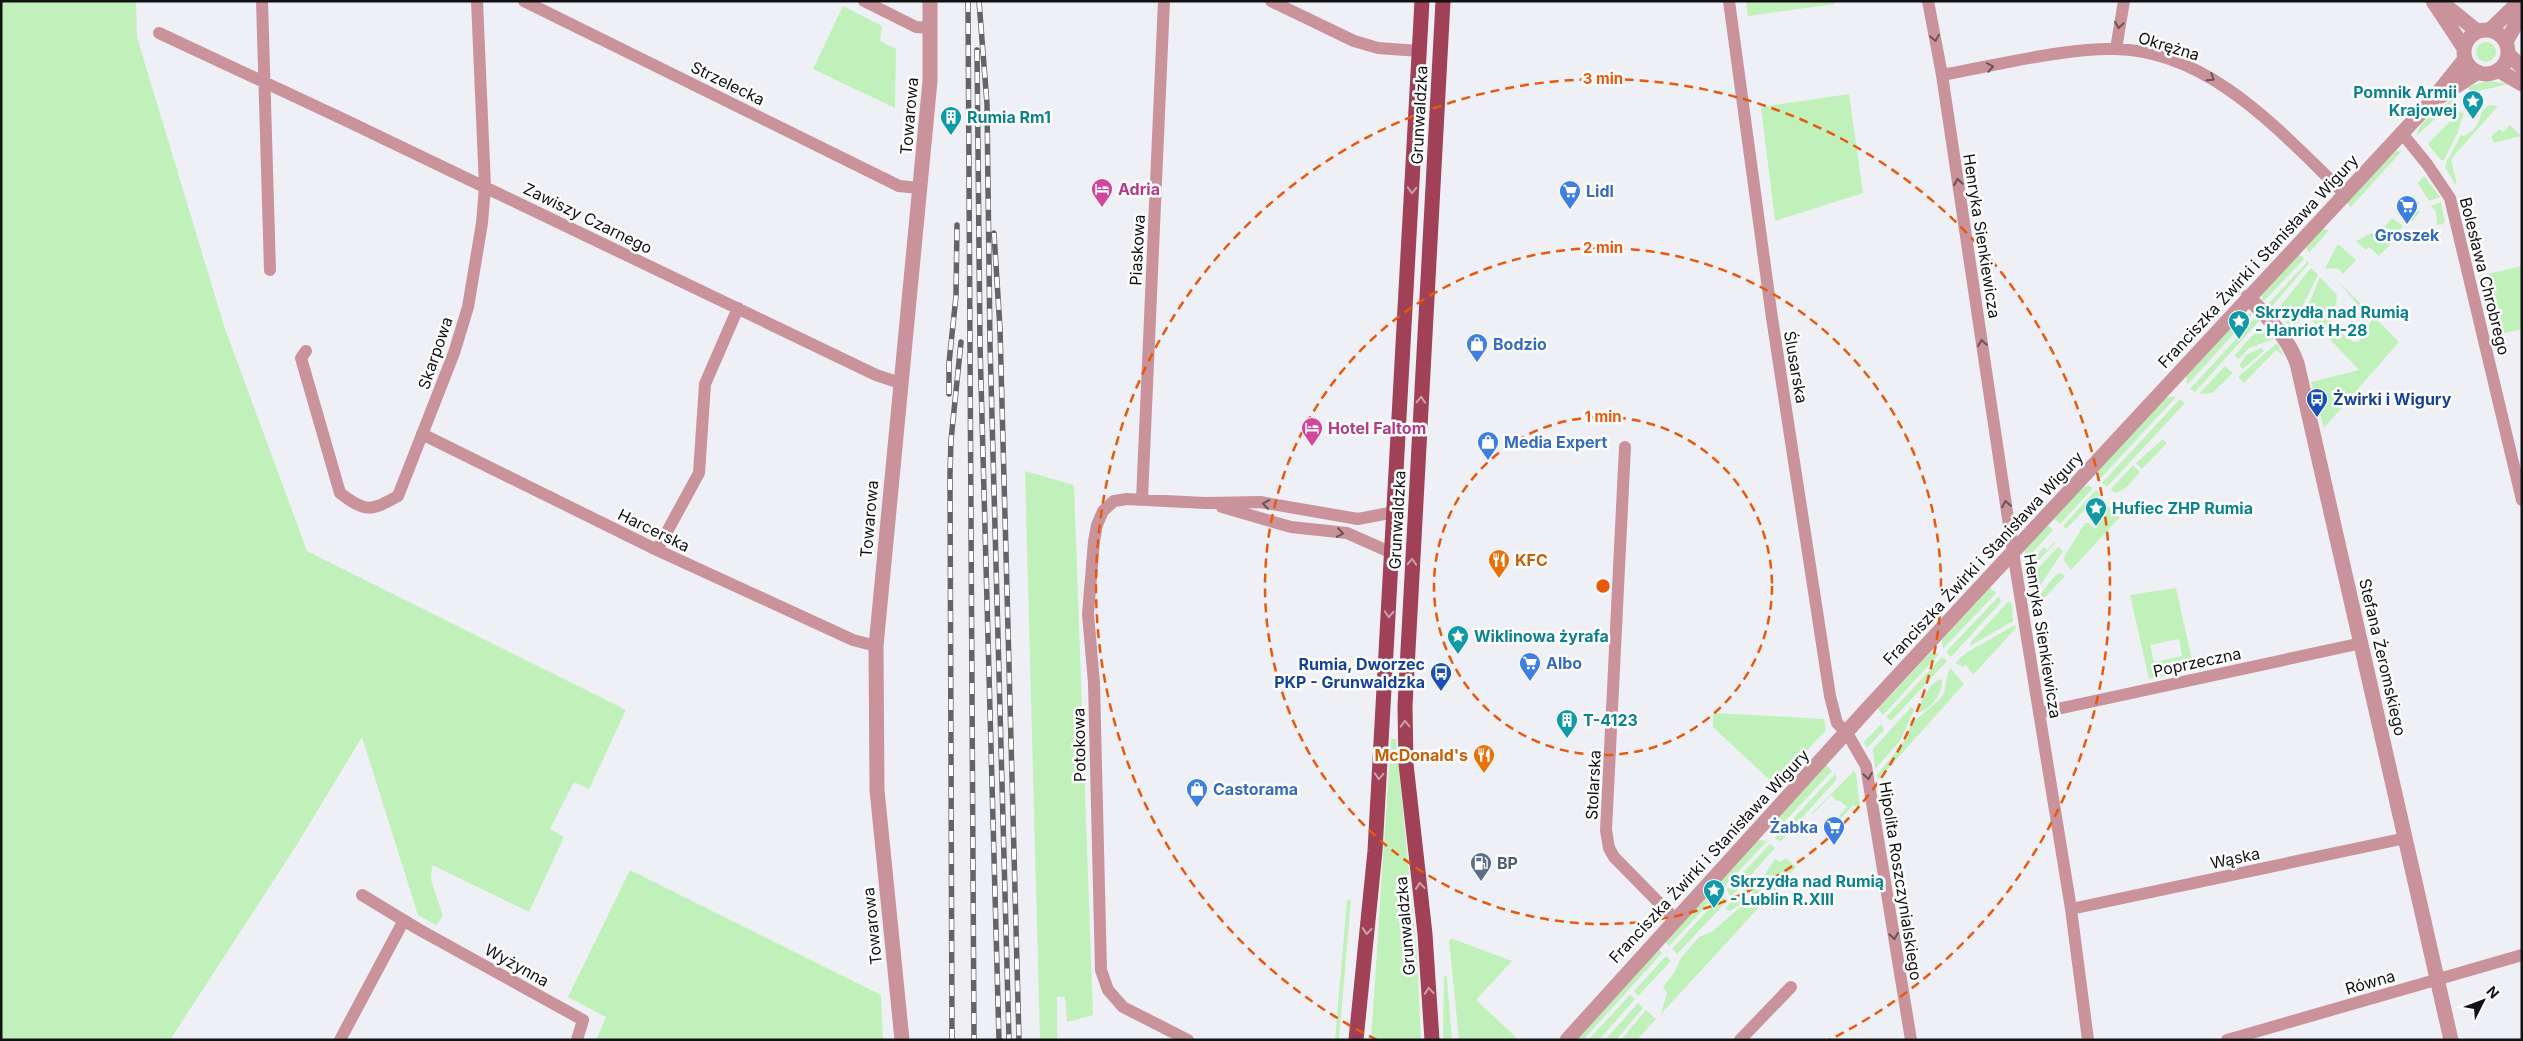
<svg xmlns="http://www.w3.org/2000/svg" width="2523" height="1041" viewBox="0 0 2523 1041" font-family="Inter,sans-serif">
  <style>
    .green { fill: #c0f1ba; fill-rule: evenodd }
    .lines { fill: none; stroke-linecap: round; stroke-linejoin: round }
    .minor { stroke: #ca939c; stroke-width: 12 }
    .tertiary { stroke: #ca939c; stroke-width: 15 }
    .primary { stroke: #a04158; stroke-width: 15 }
    .rail-casing { stroke: #646467; stroke-width: 5.5 }
    .rail { stroke: #fdfdfe; stroke-width: 4; stroke-dasharray: 11; stroke-linecap: butt }
    .oneway { stroke: #6e5258 }
    .oneway2 { stroke: #ce9fab }
    .ring { fill: none; stroke: #e8590c; stroke-width: 2.5; stroke-dasharray: 9 6 }
    .labels { text-anchor: middle; stroke-width: 5; stroke-linejoin: round; paint-order: stroke }
    .street-label { font-size: 16px; fill: #121214; stroke: #fdfdfe }
    .culture-label { font-size: 16px; font-weight: bold; fill: #0d838f; stroke: #fdfdfe; text-anchor: start }
    .hotel-label { font-size: 16px; font-weight: bold; fill: #b23c85; stroke: #fdfdfe; text-anchor: start }
    .shop-label { font-size: 16px; font-weight: bold; fill: #366cbe; stroke: #fdfdfe; text-anchor: start }
    .transit-label { font-size: 16px; font-weight: bold; fill: #164399; stroke: #fdfdfe; text-anchor: start }
    .food-label { font-size: 16px; font-weight: bold; fill: #c56008; stroke: #fdfdfe; text-anchor: start }
    .service-label { font-size: 16px; font-weight: bold; fill: #4e5e75; stroke: #fdfdfe; text-anchor: start }
    .centre { fill: #e8590c; stroke: #fdfdfe; stroke-width: 2.5 }
    .ring-label { font-size: 15px; text-anchor: middle; font-weight: bold; fill: #e8590c; stroke: #fdfdfe; stroke-width: 5; stroke-linejoin: round; paint-order: stroke }
  </style>
  <rect width="100%" height="100%" fill="#eff0f5"/>
  <path class="green" d="M 1,1 L 136,1 L 137,37 L 224,326 L 307,551 L 626,710 L 589,789 L 574,782 L 550,829 L 564,837 L 529,912 L 432,865 L 431,880 L 443,916 L 436,925 L 418,915 L 362,737 L 296,846 L 170,1040 L 1,1040 Z
    M 1746,1 L 1834,1 L 1835,4 L 1748,16 Z
    M 843,6 L 882,26 L 880,41 L 896,49 L 895,108 L 813,69 Z
    M2476 52a10 10 0 1 1 20 0a10 10 0 1 1-20 0Z
    M 2488,81 L 2509,84 L 2474,92 L 2466,87 Z
    M 1849,94 L 1863,193 L 1775,221 L 1761,107 Z
    M 2454,97 L 2456,100 L 2416,136 L 2421,124 Z
    M 2489,105 L 2498,106 L 2451,159 L 2457,185 L 2455,184 L 2445,167 L 2446,163 L 2461,135 L 2464,136 C 2477,129 2478,124 2482,111 Z
    M 2459,112 L 2464,113 L 2457,134 L 2444,160 L 2441,160 L 2428,144 Z
    M 2510,125 L 2521,136 L 2494,143 L 2491,137 L 2499,129 L 2503,132 Z
    M 2396,151 L 2402,151 L 2351,207 L 2346,203 Z
    M 2424,176 L 2440,197 L 2429,201 L 2418,183 Z
    M 2413,195 L 2420,204 L 2415,208 L 2420,212 L 2412,221 L 2410,219 L 2407,222 L 2397,213 Z
    M 2441,202 L 2445,223 L 2437,225 L 2436,212 L 2431,206 Z
    M 2392,218 L 2403,226 L 2400,230 L 2402,232 L 2379,256 L 2369,247 L 2366,250 L 2356,241 L 2372,233 L 2376,236 Z
    M 2322,229 L 2329,230 L 2309,253 L 2306,247 Z
    M 2338,244 L 2356,260 L 2343,274 L 2339,269 L 2325,268 Z
    M 2300,255 L 2304,259 L 2263,302 L 2262,295 L 2295,256 Z
    M 2308,261 L 2309,263 L 2269,310 L 2266,306 Z
    M 2522,266 L 2522,329 L 2493,336 L 2479,276 Z
    M 2311,268 L 2318,275 L 2303,305 L 2289,325 L 2276,311 Z
    M 2320,277 L 2337,295 L 2336,305 L 2328,313 C 2332,325 2343,335 2354,342 L 2359,341 L 2371,321 L 2337,280 L 2399,342 L 2324,428 L 2311,382 L 2359,370 L 2306,314 L 2295,325 L 2299,338 L 2291,329 L 2310,301 Z
    M 2244,313 L 2252,314 L 2187,385 L 2186,376 Z
    M 2256,317 L 2260,320 L 2195,392 L 2190,389 Z
    M 2261,326 L 2274,339 L 2249,348 L 2239,359 L 2234,356 Z
    M 2277,343 L 2284,356 L 2276,350 L 2244,383 L 2238,377 Z
    M 2261,348 L 2264,351 L 2243,369 L 2239,366 L 2246,355 Z
    M 2225,366 L 2233,373 L 2212,393 L 2199,394 Z
    M 2170,397 L 2176,397 L 2099,480 L 2098,470 L 2164,399 Z
    M 2180,399 L 2185,403 L 2107,487 L 2102,483 Z
    M 2163,439 L 2167,443 L 2142,469 L 2136,463 Z
    M 2133,465 L 2140,472 C 2133,480 2126,490 2116,493 L 2110,490 Z
    M 1025,471 L 1074,485 L 1093,1015 L 1067,1022 L 1065,997 L 1057,997 L 1057,1040 L 1040,1040 Z
    M 2088,485 L 2093,488 L 2060,524 L 2054,518 L 2082,488 Z
    M 2096,490 L 2100,494 L 2066,529 L 2063,526 Z
    M 2102,501 L 2120,517 L 2071,570 L 2063,559 L 2085,523 L 2089,523 L 2095,529 L 2097,527 L 2091,521 L 2090,515 Z
    M 2048,525 L 2053,530 L 2023,563 L 2025,549 Z
    M 2054,542 L 2055,543 L 2024,576 L 2024,569 L 2044,547 L 2047,550 Z
    M 2058,547 L 2063,551 L 2038,589 L 2033,592 L 2030,581 L 2032,575 Z
    M 2060,573 L 2065,576 L 2034,609 L 2033,601 C 2044,594 2049,578 2060,573 Z
    M 1990,588 L 1996,593 L 1943,649 L 1942,640 Z
    M 2176,588 L 2194,669 L 2149,679 L 2130,595 ZM 2179,639 L 2182,656 L 2154,662 L 2150,645 Z
    M 1999,596 L 2001,602 L 1951,657 L 1946,652 Z
    M 2008,602 L 2012,603 L 2013,621 L 1970,646 L 1970,643 Z
    M 2015,625 L 2016,628 L 1973,675 L 1966,665 L 1963,667 L 1955,663 L 1966,653 Z
    M 1935,652 L 1939,654 L 1883,715 L 1878,709 L 1930,653 Z
    M 1942,657 L 1947,661 L 1891,721 L 1886,717 Z
    M 1950,668 L 1964,684 L 1878,780 L 1877,775 L 1903,743 L 1912,723 L 1939,700 L 1944,693 L 1947,676 Z
    M 1942,679 C 1943,694 1931,709 1918,713 C 1919,703 1931,680 1942,679 Z
    M 1911,707 L 1914,709 L 1913,712 L 1900,741 L 1875,769 L 1873,749 Z
    M 1713,713 L 1824,719 L 1826,730 L 1775,785 L 1713,727 Z
    M 1881,724 L 1884,730 L 1867,748 L 1864,742 Z
    M 1391,739 L 1396,739 L 1417,956 L 1421,1040 L 1371,1040 Z
    M 1826,765 L 1832,771 L 1772,835 L 1772,824 Z
    M 1854,771 L 1856,774 L 1860,808 L 1853,805 L 1833,827 L 1831,825 L 1847,807 L 1840,801 L 1837,801 L 1831,795 L 1813,814 L 1812,813 Z
    M 1835,774 L 1837,779 L 1780,842 L 1775,838 Z
    M 1758,840 L 1767,841 L 1669,946 L 1664,941 Z
    M 1770,844 L 1775,848 L 1731,897 L 1727,890 Z
    M 1786,858 L 1796,867 L 1661,1014 L 1667,993 L 1663,987 L 1674,973 L 1681,958 L 1699,937 L 1713,931 L 1746,902 L 1775,859 L 1781,862 Z
    M 630,870 L 881,995 L 883,1040 L 596,1040 L 606,1017 L 568,997 Z
    M 1759,872 L 1742,903 L 1730,911 L 1725,909 Z
    M 1721,896 L 1728,900 L 1677,954 L 1672,949 Z
    M 1347,900 L 1351,900 L 1339,1040 L 1335,1040 Z
    M 1453,939 L 1512,961 L 1476,1000 L 1519,1040 L 1459,1040 L 1449,940 Z
    M 1658,948 L 1662,953 L 1583,1040 L 1577,1040 L 1596,1016 Z
    M 1666,956 L 1671,961 L 1638,996 L 1634,991 Z
    M 1444,976 L 1447,977 L 1452,1040 L 1443,1040 Z
    M 1630,995 L 1635,999 L 1599,1040 L 1588,1040 Z
    M 1638,1003 L 1643,1008 L 1616,1040 L 1605,1040 Z
    M 1646,1010 L 1656,1019 L 1637,1040 L 1621,1040 Z"/>
  <g class="lines">
    <path class="minor" d="M 262,1 L 270,270
      M 524,1 L 899,186 L 919,188
      M 864,1 L 916,27 L 931,28
      M 1271,1 L 1354,41 L 1378,48 L 1419,51
      M 1729,1 L 1772,318 L 1830,696 L 1837,723 L 1847,733 L 1866,766 L 1911,1040
      M 1928,1 L 1942,75 L 2013,552 L 2071,909 L 2088,1040
      M 159,33 L 345,120 L 876,375 L 900,383
      M 2116,49 L 2124,1
      M 1942,75 C 1994,66 2062,48 2115,49 C 2211,51 2280,132 2344,193
      M 2401,132 L 2427,164 L 2450,198 L 2522,500
      M 306,351 L 301,358 L 340,493 C 366,513 371,511 398,496 L 454,353 L 468,307 L 482,223 L 485,187 L 477,1
      M 422,434 L 657,550 L 853,640 L 876,646
      M 1625,447 L 1606,830 L 1609,848 L 1614,857 L 1675,919
      M 1142,499 L 1164,1
      M 1222,507 L 1291,527 L 1347,533 L 1392,553
      M 657,550 L 699,473 L 705,384 L 738,308
      M 2039,713 L 2362,643
      M 362,895 L 418,929 L 583,1020 L 577,1040
      M 2071,909 L 2406,838
      M 340,1040 L 404,920
      M 1188,1040 L 1123,1007 L 1108,990 L 1101,970 L 1094,683 L 1088,614 L 1094,541 L 1097,525 L 1103,511 L 1114,501 L 1127,499 L 1205,503 L 1260,502 L 1358,519 L 1394,512
      M 1740,1040 L 1791,987
      M 2227,1040 L 2522,955"/>
    <path class="tertiary" d="M 2433,1 L 2464,48
      M 2440,1 L 2477,31
      M 2490,30 L 2520,1
      M2464 52a22 22 0 1 1 44 0a22 22 0 1 1-44 0Z
      M 2506,42 L 2522,13
      M 2508,54 L 2522,67
      M 2498,70 L 2522,84
      M 2441,96 L 2478,72
      M 2248,297 C 2268,318 2287,336 2297,363 L 2451,1040
      M 902,1040 L 877,790 L 876,646 L 930,81 L 930,1
      M 1567,1040 L 1869,707 L 2429,104 L 2465,59"/>
    <path class="primary" d="M 1356,1040 L 1375,851 L 1422,1
      M 1432,1040 L 1425,934 L 1406,764 L 1405,706 L 1443,1"/>
    <g class="rail-casing">
      <path id="rail" d="M 968,1 L 974,1040
        M 979,1 L 987,104 L 990,344 L 1009,1040
        M 977,50 L 980,345 L 999,1040
        M 994,233 L 1000,329 L 1019,1040
        M 949,394 L 949,363 L 956,296 L 957,225
        M 952,1040 L 950,474 L 951,440 L 961,342"/>
    </g>
    <use href="#rail" class="rail"/>
  </g>
  <defs><path id="oneway-chevron" d="M-2-3.5L2.5 0L-2 3.5" fill="none" stroke-width="1.6" stroke-linecap="round" stroke-linejoin="round" transform="scale(1.25)"/></defs>
  <g class="oneway">
    <use href="#oneway-chevron" transform="translate(2119 25) rotate(99)"/>
    <use href="#oneway-chevron" transform="translate(1935 38) rotate(79)"/>
    <use href="#oneway-chevron" transform="translate(1990 67) rotate(-10)"/>
    <use href="#oneway-chevron" transform="translate(2211 78) rotate(33)"/>
    <use href="#oneway-chevron" transform="translate(1958 182) rotate(-99)"/>
    <use href="#oneway-chevron" transform="translate(1982 343) rotate(-99)"/>
    <use href="#oneway-chevron" transform="translate(1266 504) rotate(-172)"/>
    <use href="#oneway-chevron" transform="translate(2006 504) rotate(-99)"/>
    <use href="#oneway-chevron" transform="translate(1340 533) rotate(8)"/>
    <use href="#oneway-chevron" transform="translate(1868 776) rotate(81)"/>
    <use href="#oneway-chevron" transform="translate(1894 936) rotate(81)"/>
  </g>
  <g class="oneway2">
    <use href="#oneway-chevron" transform="translate(1412 190) rotate(93)"/>
    <use href="#oneway-chevron" transform="translate(1421 400) rotate(-87)"/>
    <use href="#oneway-chevron" transform="translate(1412 562) rotate(-87)"/>
    <use href="#oneway-chevron" transform="translate(1389 614) rotate(93)"/>
    <use href="#oneway-chevron" transform="translate(1405 724) rotate(-91)"/>
    <use href="#oneway-chevron" transform="translate(1379 776) rotate(93)"/>
    <use href="#oneway-chevron" transform="translate(1420 886) rotate(-96)"/>
    <use href="#oneway-chevron" transform="translate(1367 931) rotate(95)"/>
    <use href="#oneway-chevron" transform="translate(1429 991) rotate(-94)"/>
  </g>
  <g class="ring">
    <circle cx="1603" cy="586" r="169"/>
    <circle cx="1603" cy="586" r="338"/>
    <path d="M1377 1040A507 507 0 1 1 1829 1040"/>
  </g>
  <defs>
    <g id="sight-pin" transform="scale(1.125)"><path d="M0 17L-7.5 6A9.5 9.5 0 1 1 7.5 6Z" fill="#0f9aa8" stroke="#fdfdfe"/><path d="M0-6L1.8-2.2L6-1.7L2.9 1.2L3.7 5.4L0 3.3L-3.7 5.4L-2.9 1.2L-6-1.7L-1.8-2.2Z" fill="#fff"/></g>
    <g id="building-pin" transform="scale(1.125)"><path d="M0 17L-7.5 6A9.5 9.5 0 1 1 7.5 6Z" fill="#0f9aa8" stroke="#fdfdfe"/><path d="M-4-6H4V6H1V3H-1V6H-4ZM-2.5-4.3h1.7v1.8h-1.7ZM.8-4.3h1.7v1.8H.8ZM-2.5-1h1.7V.8h-1.7ZM.8-1h1.7V.8H.8Z" fill="#fff"/></g>
    <g id="hotel-pin" transform="scale(1.125)"><path d="M0 17L-7.5 6A9.5 9.5 0 1 1 7.5 6Z" fill="#d1479c" stroke="#fdfdfe"/><path d="M-6-4.5h1.5V1H6V5H4.5V3h-9V5H-6ZM-4 0a1.8 1.8 0 1 1 3.6 0ZM.5 0V-2.5h3Q6-2.5 6 0Z" fill="#fff"/></g>
    <g id="supermarket-pin" transform="scale(1.125)"><path d="M0 17L-7.5 6A9.5 9.5 0 1 1 7.5 6Z" fill="#3f7fe0" stroke="#fdfdfe"/><path d="M-6-5.5h2.5l.6 2H6L4.5 2H-2.5L-4.4-4H-6ZM-1.5 3.2a1.3 1.3 0 1 0 .1 0ZM3 3.2a1.3 1.3 0 1 0 .1 0Z" fill="#fff"/></g>
    <g id="shop-pin" transform="scale(1.125)"><path d="M0 17L-7.5 6A9.5 9.5 0 1 1 7.5 6Z" fill="#3f7fe0" stroke="#fdfdfe"/><path d="M-5-2.5h2.3a2.7 3.5 0 0 1 5.4 0H5L5.5 6h-11ZM-1.5-2.5h3a1.5 2.3 0 0 0-3 0Z" fill="#fff"/></g>
    <g id="bus-pin" transform="scale(1.125)"><path d="M0 17L-7.5 6A9.5 9.5 0 1 1 7.5 6Z" fill="#1a4fb4" stroke="#fdfdfe"/><path d="M-5-6H5V4H4V6H2V4H-2V6H-4V4H-5ZM-3.5-4V0h7V-4ZM-3.5 1.2v1.5H-2V1.2ZM2 1.2v1.5H3.5V1.2Z" fill="#fff"/></g>
    <g id="restaurant-pin" transform="scale(1.125)"><path d="M0 17L-7.5 6A9.5 9.5 0 1 1 7.5 6Z" fill="#e8710a" stroke="#fdfdfe"/><path d="M-5-6h1v4h1v-4h1v4h1v-4h1v5L-1.5 .5V6h-2V.5L-5-1ZM5-6V6H3V1.5H1.5Q1.5-4 5-6Z" fill="#fff"/></g>
    <g id="fuel-pin" transform="scale(1.125)"><path d="M0 17L-7.5 6A9.5 9.5 0 1 1 7.5 6Z" fill="#5c6f8a" stroke="#fdfdfe"/><path d="M-5.5-6h7V0h2V4h1.3V-2.5L3-4.5l.8-.8L6-3V5H2.5V1h-1V6h-7ZM-4.2-4.7v3.2H.2V-4.7Z" fill="#fff"/></g>
  </defs>
  <g fill-rule="evenodd">
    <use href="#sight-pin" x="2473" y="101"/>
    <use href="#building-pin" x="951" y="117"/>
    <use href="#hotel-pin" x="1102" y="189"/>
    <use href="#supermarket-pin" x="1570" y="191"/>
    <use href="#supermarket-pin" x="2407" y="206"/>
    <use href="#sight-pin" x="2239" y="321"/>
    <use href="#shop-pin" x="1477" y="344"/>
    <use href="#bus-pin" x="2317" y="399"/>
    <use href="#hotel-pin" x="1312" y="428"/>
    <use href="#shop-pin" x="1488" y="442"/>
    <use href="#sight-pin" x="2096" y="508"/>
    <use href="#restaurant-pin" x="1499" y="560"/>
    <use href="#sight-pin" x="1458" y="636"/>
    <use href="#supermarket-pin" x="1530" y="663"/>
    <use href="#bus-pin" x="1441" y="673"/>
    <use href="#building-pin" x="1567" y="720"/>
    <use href="#restaurant-pin" x="1484" y="755"/>
    <use href="#shop-pin" x="1197" y="789"/>
    <use href="#supermarket-pin" x="1834" y="827"/>
    <use href="#fuel-pin" x="1481" y="863"/>
    <use href="#sight-pin" x="1714" y="890"/>
  </g>
  <g class="labels">
    <g class="street-label">
      <text transform="translate(2169 46) rotate(17)" y="6">Okrężna</text>
      <text transform="translate(728 83) rotate(26)" y="6">Strzelecka</text>
      <text transform="translate(1419 115) rotate(-87)" y="6">Grunwaldzka</text>
      <text transform="translate(909 116) rotate(-85)" y="6">Towarowa</text>
      <text transform="translate(588 218) rotate(26)" y="6">Zawiszy Czarnego</text>
      <text transform="translate(1982 236) rotate(81)" y="6">Henryka Sienkiewicza</text>
      <text transform="translate(1137 250) rotate(-87)" y="6">Piaskowa</text>
      <text transform="translate(2258 261) rotate(-47)" y="6">Franciszka Żwirki i Stanisława Wigury</text>
      <text transform="translate(2485 276) rotate(76)" y="6">Bolesława Chrobrego</text>
      <text transform="translate(435 353) rotate(-71)" y="6">Skarpowa</text>
      <text transform="translate(1796 367) rotate(80)" y="6">Ślusarska</text>
      <text transform="translate(869 519) rotate(-85)" y="6">Towarowa</text>
      <text transform="translate(1397 520) rotate(-87)" y="6">Grunwaldzka</text>
      <text transform="translate(654 530) rotate(26)" y="6">Harcerska</text>
      <text transform="translate(1983 558) rotate(-47)" y="6">Franciszka Żwirki i Stanisława Wigury</text>
      <text transform="translate(2043 636) rotate(81)" y="6">Henryka Sienkiewicza</text>
      <text transform="translate(2383 657) rotate(77)" y="6">Stefana Żeromskiego</text>
      <text transform="translate(2197 662) rotate(-12)" y="6">Poprzeczna</text>
      <text transform="translate(1079 745) rotate(-91)" y="6">Potokowa</text>
      <text transform="translate(1593 785) rotate(-87)" y="6">Stolarska</text>
      <text transform="translate(1709 856) rotate(-47)" y="6">Franciszka Żwirki i Stanisława Wigury</text>
      <text transform="translate(2235 858) rotate(-12)" y="6">Wąska</text>
      <text transform="translate(1901 881) rotate(81)" y="6">Hipolita Roszczynialskiego</text>
      <text transform="translate(872 926) rotate(-96)" y="6">Towarowa</text>
      <text transform="translate(1405 926) rotate(-95)" y="6">Grunwaldzka</text>
      <text transform="translate(517 965) rotate(29)" y="6">Wyżynna</text>
      <text transform="translate(2370 982) rotate(-16)" y="6">Równa</text>
    </g>
    <g class="culture-label">
      <text x="2457" y="98" text-anchor="end">Pomnik Armii<tspan x="2457" dy="18">Krajowej</tspan></text>
      <text x="967" y="123">Rumia Rm1</text>
      <text x="2255" y="318">Skrzydła nad Rumią<tspan x="2255" dy="18">- Hanriot H-28</tspan></text>
      <text x="2112" y="514">Hufiec ZHP Rumia</text>
      <text x="1474" y="642">Wiklinowa żyrafa</text>
      <text x="1583" y="726">T-4123</text>
      <text x="1730" y="887">Skrzydła nad Rumią<tspan x="1730" dy="18">- Lublin R.XIII</tspan></text>
    </g>
    <g class="hotel-label">
      <text x="1118" y="195">Adria</text>
      <text x="1328" y="434">Hotel Faltom</text>
    </g>
    <g class="shop-label">
      <text x="1586" y="197">Lidl</text>
      <text x="2407" y="241" text-anchor="middle">Groszek</text>
      <text x="1493" y="350">Bodzio</text>
      <text x="1504" y="448">Media Expert</text>
      <text x="1546" y="669">Albo</text>
      <text x="1213" y="795">Castorama</text>
      <text x="1818" y="833" text-anchor="end">Żabka</text>
    </g>
    <g class="transit-label">
      <text x="2333" y="405">Żwirki i Wigury</text>
      <text x="1425" y="670" text-anchor="end">Rumia, Dworzec<tspan x="1425" dy="18">PKP - Grunwaldzka</tspan></text>
    </g>
    <g class="food-label">
      <text x="1515" y="566">KFC</text>
      <text x="1468" y="761" text-anchor="end">McDonald's</text>
    </g>
    <g class="service-label">
      <text x="1497" y="869">BP</text>
    </g>
  </g>
  <circle cx="1603" cy="586" r="8" class="centre"/>
  <g class="ring-label">
    <text x="1603" y="84">3 min</text>
    <text x="1603" y="253">2 min</text>
    <text x="1603" y="422">1 min</text>
  </g>
  <rect width="2523" height="1041" fill="none" stroke="#121214" stroke-width="5"/>
  <g transform="translate(2483 1001) rotate(48)" stroke="#fdfdfe" stroke-width="4" paint-order="stroke">
  <path d="M0-4L9 19L0 12L-9 19Z" fill="#121214"/>
  <text y="-8" font-size="14" font-weight="bold" text-anchor="middle" fill="#121214">N</text>
  </g>
</svg>
